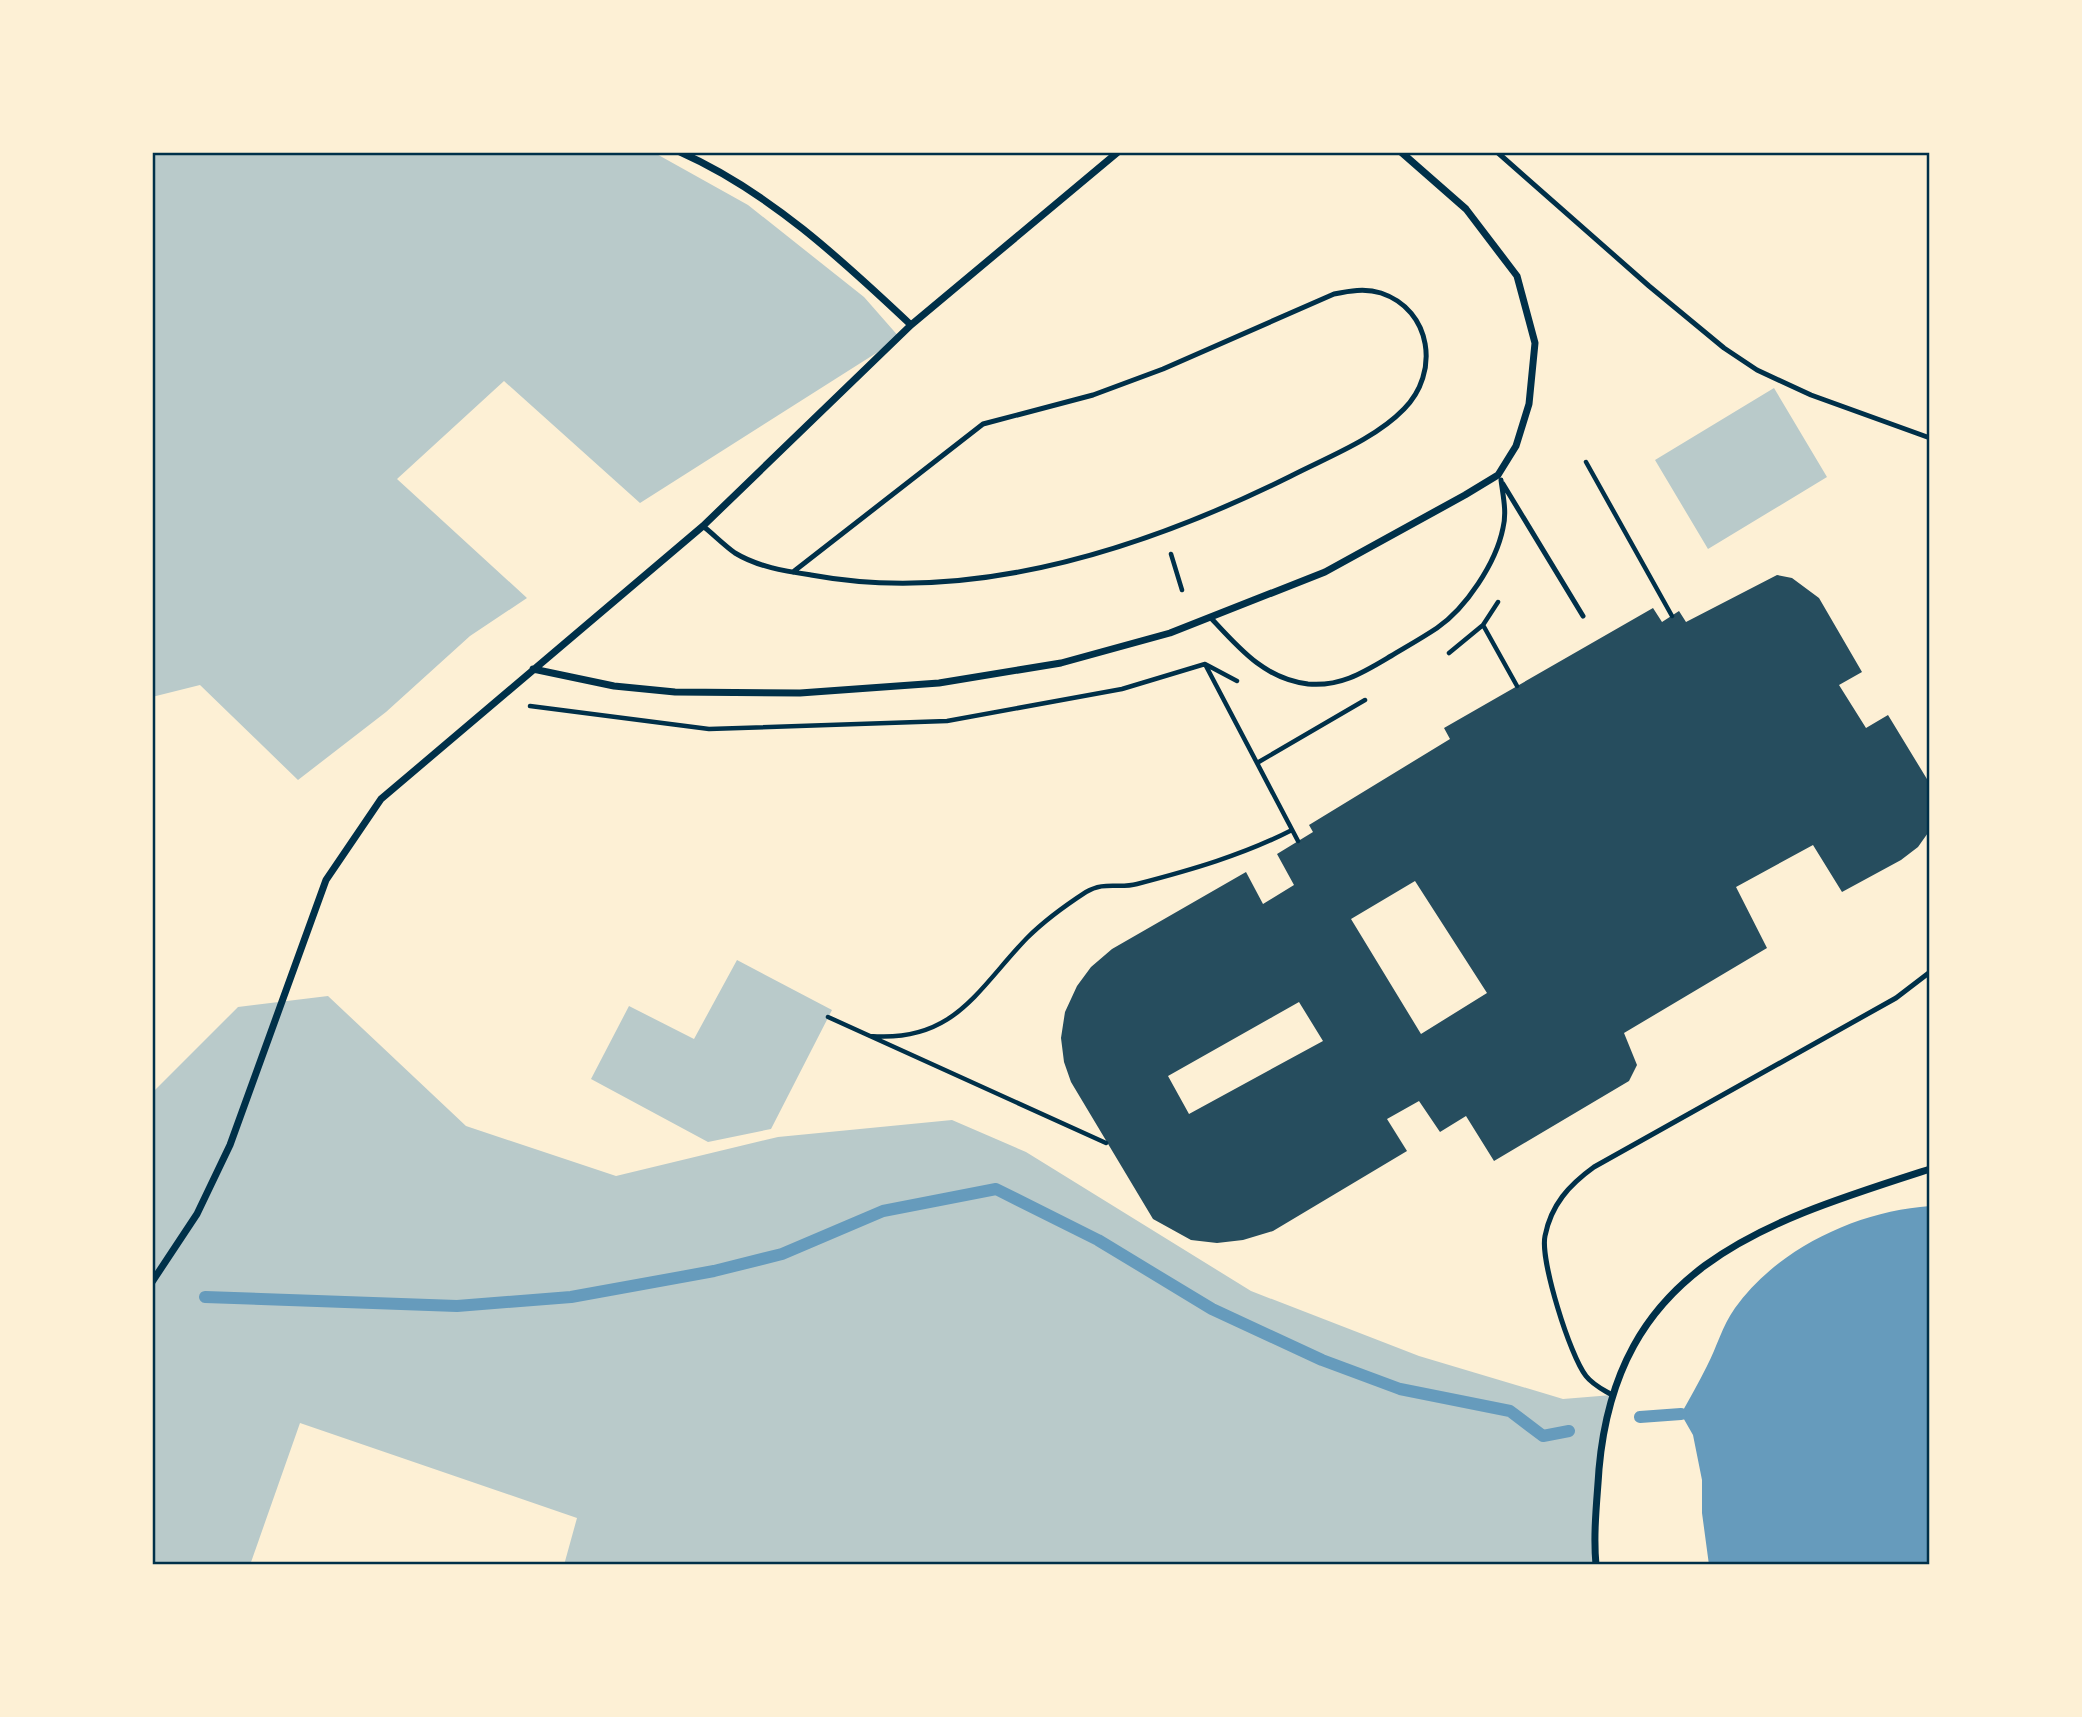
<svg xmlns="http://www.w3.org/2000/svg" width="2082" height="1717" viewBox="0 0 2082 1717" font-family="'DM Sans',sans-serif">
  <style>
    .green { fill: #b9caca }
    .water { fill: #669bbc }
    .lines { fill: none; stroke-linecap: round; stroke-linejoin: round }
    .stream { stroke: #669bbc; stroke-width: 12 }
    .building { fill: #264d5e; fill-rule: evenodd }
    .path { stroke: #003049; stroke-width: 4.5 }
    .service { stroke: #003049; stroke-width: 5 }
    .minor { stroke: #003049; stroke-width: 7 }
    .neatline { fill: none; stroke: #003049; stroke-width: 2.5 }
  </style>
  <rect width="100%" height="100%" fill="#fdf0d5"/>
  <path class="green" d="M 152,152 L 653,152 L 748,205 L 864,297 L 900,338 L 640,503 L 504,381 L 397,479 L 527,598 L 470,636 L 386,712 L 298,780 L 200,685 L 152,697 Z
    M 1774,388 L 1827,477 L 1708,549 L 1655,460 Z
    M 737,960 L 832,1010 L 771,1129 L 708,1142 L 591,1079 L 629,1006 L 694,1039 Z
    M 328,996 L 466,1126 L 616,1176 L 778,1137 L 952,1120 L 1026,1152 L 1251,1291 L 1419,1356 L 1563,1399 L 1612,1395 L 1603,1432 L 1596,1565 L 564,1565 L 577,1518 L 300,1423 L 250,1565 L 152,1565 L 152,1093 L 238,1007 Z"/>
  <path class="water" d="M 1930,1206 L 1930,1565 L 1709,1565 L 1702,1513 L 1702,1480 L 1693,1435 L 1681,1414 C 1690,1398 1699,1382 1707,1366 C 1717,1347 1722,1326 1735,1308 C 1778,1248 1858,1211 1930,1206 Z"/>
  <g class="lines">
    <path class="stream" d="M 205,1297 L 457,1306 L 571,1297 L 714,1271 L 782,1254 L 883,1211 L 996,1189 L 1098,1240 L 1212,1309 L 1322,1360 L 1400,1389 L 1510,1411 L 1543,1436 L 1569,1431
      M 1640,1417 L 1681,1414"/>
  </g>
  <path class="building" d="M 1777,575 L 1792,578 L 1819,598 L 1862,672 L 1839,685 L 1866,728 L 1888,715 L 1930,784 L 1930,830 L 1918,847 L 1901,860 L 1842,892 L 1813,845 L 1736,887 L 1767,948 L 1624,1033 L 1637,1065 L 1629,1081 L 1494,1161 L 1466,1116 L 1440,1132 L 1419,1101 L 1387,1119 L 1407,1151 L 1273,1231 L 1243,1240 L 1217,1243 L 1191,1240 L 1153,1219 L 1071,1082 L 1064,1062 L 1061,1038 L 1065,1012 L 1077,986 L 1091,967 L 1112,949 L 1246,872 L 1263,904 L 1294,885 L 1277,854 L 1313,832 L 1309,825 L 1450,739 L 1444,728 L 1653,608 L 1662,622 L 1679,611 L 1686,622 ZM 1415,881 L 1487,993 L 1421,1034 L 1351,919 ZM 1299,1002 L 1323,1041 L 1189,1114 L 1168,1076 Z"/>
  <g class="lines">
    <path class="path" d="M 1586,462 L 1672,616
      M 1171,554 L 1182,590
      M 1483,625 L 1517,686
      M 1449,653 L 1483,625 L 1498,602
      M 1206,666 L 1298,841
      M 530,706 L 709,729 L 947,721 L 1122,689 L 1205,664 L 1237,681
      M 1257,763 L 1365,700
      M 828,1017 L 1106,1143
      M 870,1036 C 954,1043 977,990 1027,938 C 1044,921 1066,905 1086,892 C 1104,881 1119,889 1137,884 C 1191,870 1243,855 1292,830"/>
    <path class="service" d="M 1497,152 L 1649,286 L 1724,348 L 1757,370 L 1811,395 L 1930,438
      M 1503,484 L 1583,616
      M 703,526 C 713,534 724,545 735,553 C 758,567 785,571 811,575 C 973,605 1146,548 1291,476 C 1328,457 1375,439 1404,409 C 1440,373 1432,310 1381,293 C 1365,288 1349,291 1334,294 L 1163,369 L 1093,395 L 983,424 L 793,572
      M 1210,617 C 1238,647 1264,679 1308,684 C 1341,687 1364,672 1391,656 C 1406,647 1422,638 1437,628 C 1466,608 1496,563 1503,528 C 1507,512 1503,496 1501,480
      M 1612,1395 C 1602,1389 1593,1385 1586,1376 C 1570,1356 1540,1260 1545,1236 C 1551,1205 1569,1185 1594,1167 L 1896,998 L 1930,972"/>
    <path class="minor" d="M 911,325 L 1118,152
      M 533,669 L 614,686 L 675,692 L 800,693 L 939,683 L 1061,663 L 1170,633 L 1325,572 L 1465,495 L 1498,475 L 1516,446 L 1529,404 L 1535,343 L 1517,276 L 1466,209 L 1401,152
      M 152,1282 L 197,1214 L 230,1145 L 326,880 L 381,799 L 703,526 L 911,325 C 842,260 768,191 680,152
      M 1596,1565 C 1593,1533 1597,1501 1599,1469 C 1617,1266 1762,1223 1930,1169"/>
  </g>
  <rect width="2082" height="1717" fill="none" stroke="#fdf0d5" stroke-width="308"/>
  <rect x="154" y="154" width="1774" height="1409" class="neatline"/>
</svg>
